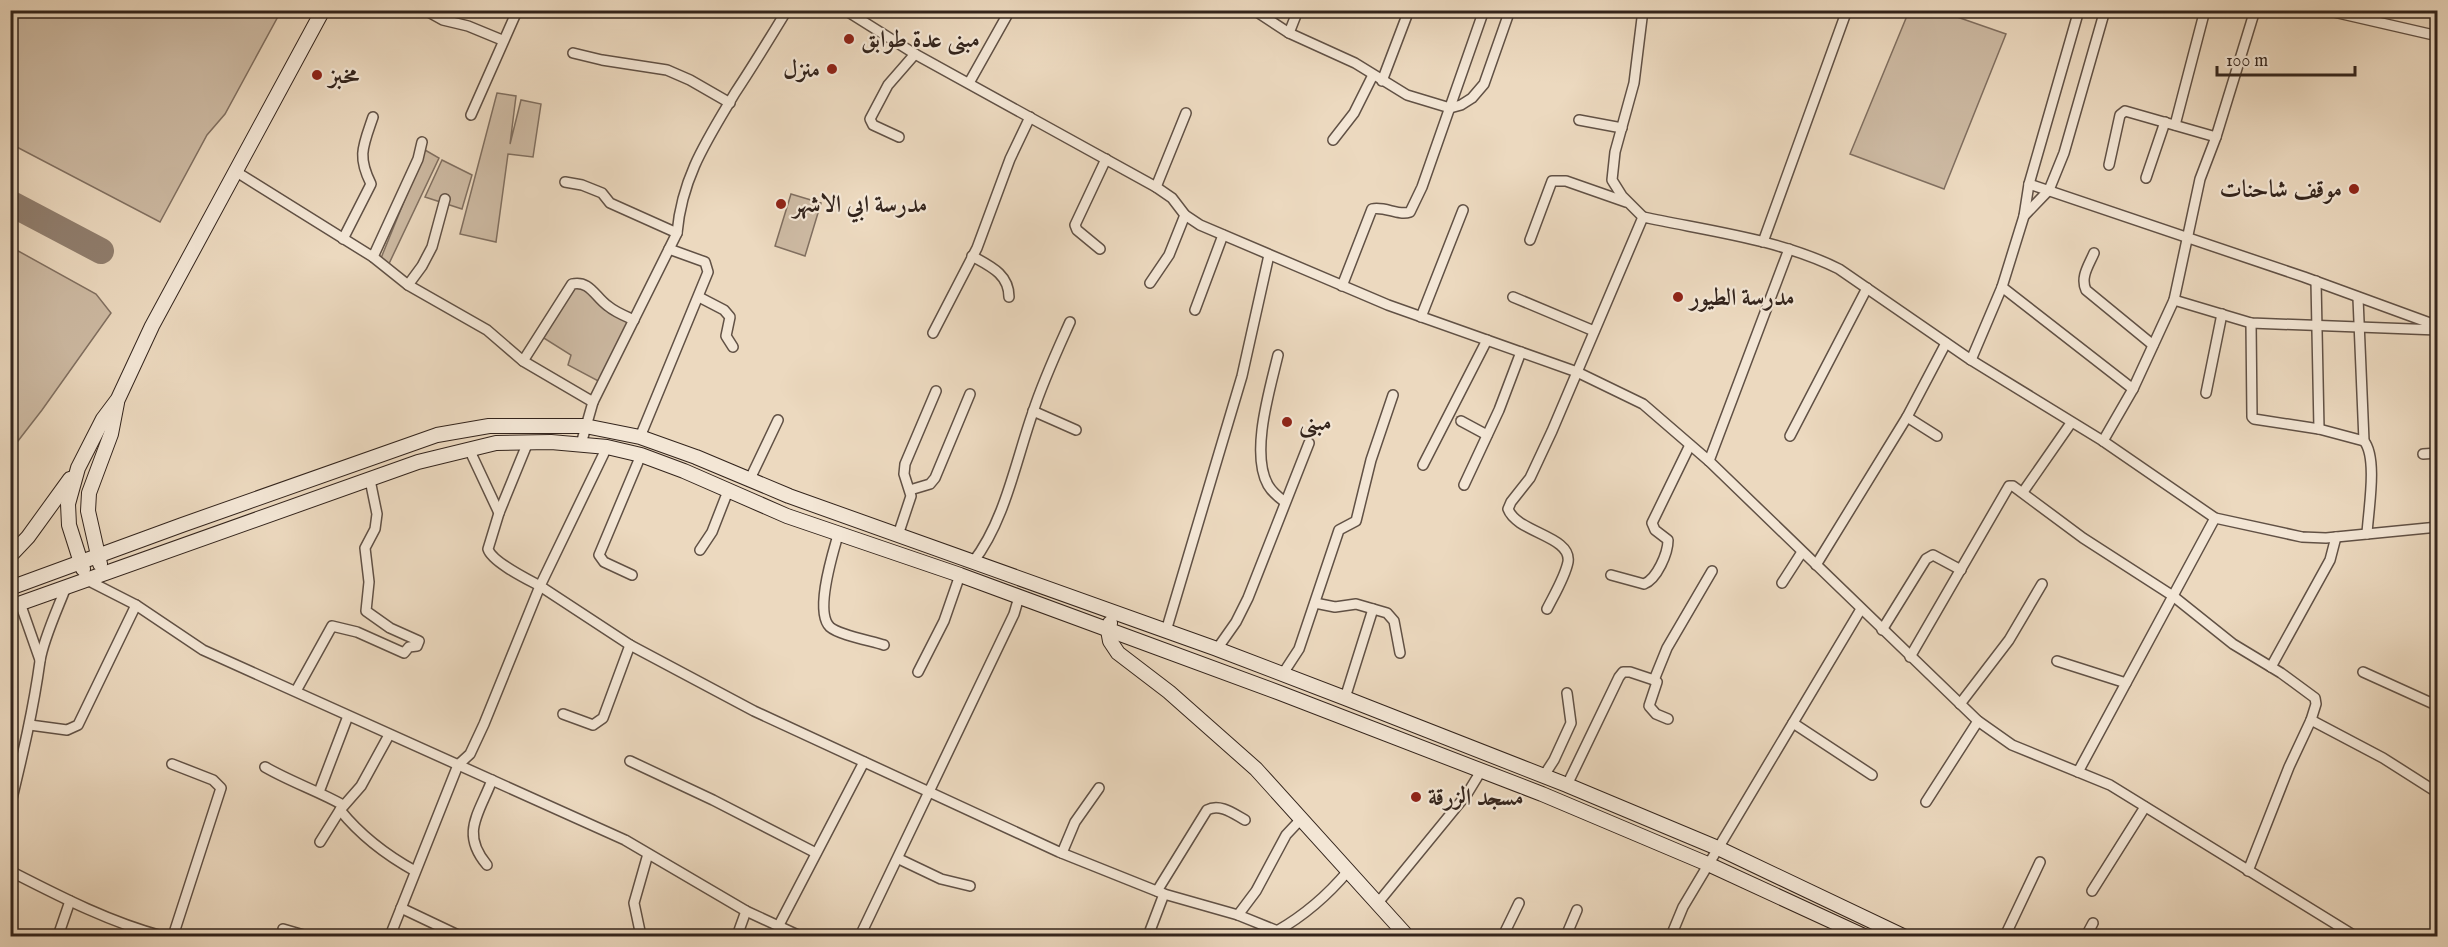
<svg xmlns="http://www.w3.org/2000/svg" width="2448" height="947" viewBox="0 0 2448 947" font-family="'IM FELL English',Amiri,serif">
	<style>
		.green { fill: #cdbaa3; stroke: #806f60; stroke-width: 1.5 }
		.lines { fill: none; stroke-linecap: round; stroke-linejoin: round }
		.taxiway { stroke: #907e6e; stroke-width: 26 }
		.street-casing { stroke: #615145; stroke-width: 12 }
		.secondary-casing { stroke: #33241c; stroke-width: 16 }
		.street { stroke: #f3e6d5; stroke-width: 9 }
		.secondary { stroke: #f3e6d5; stroke-width: 14 }
		.poi-dot { fill: #8f2418; stroke: #f3e6d5; stroke-width: 2 }
		.labels { text-anchor: middle; stroke-width: 4.5; stroke-linejoin: round; paint-order: stroke }
		.poi-label { font-size: 24px; font-weight: bold; fill: #33241c; stroke: #f3e6d5; text-anchor: start }
	</style>
	<rect width="100%" height="100%" fill="#ecd9bf"/>
	<filter id="stains"><feTurbulence type="fractalNoise" baseFrequency=".00333" numOctaves="4"/><feColorMatrix values="0 0 0 0 .2 0 0 0 0 .09 0 0 0 0 .02 0 0 0 .5 -.17"/></filter>
	<radialGradient id="worn" r=".72"><stop offset=".6" stop-color="#630" stop-opacity="0"/><stop offset="1" stop-color="#630" stop-opacity=".3"/></radialGradient>
	<g class="green">
		<path d="M 10,11 L 11,10 L 281,11 L 225,114 L 207,135 L 160,222 L 11,144 Z"/>
		<path d="M 1909,11 L 1940,11 L 2006,34 L 1944,189 L 1850,154 Z"/>
		<path d="M 497,93 L 516,96 L 510,144 L 521,100 L 541,104 L 533,157 L 508,154 L 496,242 L 460,234 Z"/>
		<path d="M 425,150 L 439,158 L 386,270 L 379,263 Z"/>
		<path d="M 442,160 L 472,175 L 462,209 L 425,197 Z"/>
		<path d="M 791,194 L 821,203 L 805,256 L 775,246 Z"/>
		<path d="M 11,247 L 96,294 L 111,313 L 42,410 L 11,450 Z"/>
		<path d="M 577,283 L 634,320 L 602,383 L 568,365 L 571,355 L 539,335 Z"/>
	</g>
	<g class="lines">
		<path class="taxiway" d="M 10,203 L 101,251"/>
		<defs>
			<g id="street">
				<path d="M 425,10 L 443,20 L 468,26 L 502,40"/>
				<path d="M 845,10 L 915,54 L 1156,187 L 1172,198 L 1185,215 L 1200,225 L 1388,305 L 1577,372 L 1643,404 L 1709,461 L 1978,721 L 2012,745 L 2110,785 L 2355,936"/>
				<path d="M 1254,10 L 1289,33 L 1355,63 L 1407,95 L 1450,108 L 1461,105 L 1472,98 L 1484,84 L 1510,10"/>
				<path d="M 2325,10 L 2438,36"/>
				<path d="M 1289,33 L 1298,10"/>
				<path d="M 573,53 L 602,60 L 667,70 L 690,80 L 730,103"/>
				<path d="M 1382,81 L 1409,10"/>
				<path d="M 969,83 L 1010,10"/>
				<path d="M 471,115 L 517,11"/>
				<path d="M 1579,120 L 1622,128"/>
				<path d="M 2175,125 L 2205,10"/>
				<path d="M 899,137 L 873,125 L 870,119 L 888,85 L 915,54"/>
				<path d="M 1333,140 L 1354,113 L 1373,75"/>
				<path d="M 2109,165 L 2120,115 L 2125,111 L 2216,137"/>
				<path d="M 235,171 L 373,257 L 408,285 L 487,330 L 523,361 L 593,402 L 581,444"/>
				<path d="M 2146,178 L 2165,122"/>
				<path d="M 565,182 L 582,185 L 602,193 L 610,203 L 677,233"/>
				<path d="M 2029,184 L 2304,277 L 2438,326"/>
				<path d="M 1156,187 L 1186,113"/>
				<path d="M 2024,216 L 2049,190 L 2064,153 L 2105,10"/>
				<path d="M 1643,217 L 1622,196 L 1612,180 L 1615,152 L 1634,83 L 1643,10"/>
				<path d="M 343,239 L 371,184 C 357,156 363,146 373,117"/>
				<path d="M 1530,240 L 1552,181 L 1566,181 L 1626,202"/>
				<path d="M 1763,242 L 1847,10"/>
				<path d="M 1100,249 L 1077,230 L 1075,225 L 1106,159"/>
				<path d="M 2094,253 C 2089,265 2080,277 2086,290 L 2153,345"/>
				<path d="M 972,256 C 990,266 1009,274 1009,297"/>
				<path d="M 373,257 L 418,159 L 422,142"/>
				<path d="M 2316,281 L 2319,429"/>
				<path d="M 1150,283 L 1169,255 L 1185,215"/>
				<path d="M 408,285 L 422,266 L 432,247 L 445,199"/>
				<path d="M 1342,286 L 1372,209 C 1385,206 1398,216 1410,212 L 1422,187 L 1484,10"/>
				<path d="M 2002,287 L 2133,389 L 2103,441"/>
				<path d="M 699,297 L 724,310 L 730,317 L 726,336 L 733,347"/>
				<path d="M 1513,297 L 1594,331"/>
				<path d="M 2358,298 L 2364,441"/>
				<path d="M 2174,300 L 2251,323 L 2438,330"/>
				<path d="M 1195,310 L 1223,235"/>
				<path d="M 1421,317 L 1463,210"/>
				<path d="M 2251,323 L 2252,417 L 2254,419 L 2319,429 L 2364,441 C 2378,458 2368,512 2367,534"/>
				<path d="M 933,333 L 977,248 L 1010,159 L 1030,117"/>
				<path d="M 1278,355 C 1270,389 1250,453 1268,485 C 1272,492 1278,497 1285,502"/>
				<path d="M 1971,360 L 2002,287 L 2024,216 L 2029,184 L 2079,10"/>
				<path d="M 523,361 L 572,284 C 590,280 595,297 608,306 C 615,312 625,316 634,320"/>
				<path d="M 2133,389 L 2174,300 L 2200,179 L 2216,137 L 2255,10"/>
				<path d="M 2206,393 L 2222,314"/>
				<path d="M 593,402 L 677,233 C 682,177 707,140 735,93 C 753,66 770,38 787,10"/>
				<path d="M 1033,411 L 1076,430"/>
				<path d="M 1461,421 L 1487,435"/>
				<path d="M 1790,436 L 1867,288"/>
				<path d="M 1937,436 L 1907,417 L 1946,343"/>
				<path d="M 640,437 L 708,272 L 705,262 L 669,249"/>
				<path d="M 607,447 L 540,586 L 630,645 L 754,711 L 1059,852 L 1164,894 L 1238,915 L 1290,936"/>
				<path d="M 469,449 L 499,513"/>
				<path d="M 2423,454 L 2438,453"/>
				<path d="M 1709,461 L 1789,249"/>
				<path d="M 1423,465 L 1487,340"/>
				<path d="M 749,481 L 778,420"/>
				<path d="M 1464,485 L 1499,410 L 1521,352"/>
				<path d="M 910,490 L 930,484 L 935,478 L 970,394"/>
				<path d="M 2023,492 L 2071,423"/>
				<path d="M 838,535 C 833,553 814,612 830,627 C 839,635 872,641 884,645"/>
				<path d="M 898,535 L 911,496 L 904,474 L 905,464 L 936,391"/>
				<path d="M 700,550 L 712,532 L 728,491"/>
				<path d="M 973,562 C 1005,521 1016,460 1033,412 C 1043,381 1057,351 1070,322"/>
				<path d="M 1816,565 L 1907,417"/>
				<path d="M 632,575 L 604,562 L 599,555 L 641,455"/>
				<path d="M 1611,575 L 1644,584 C 1657,579 1668,553 1668,540 L 1655,530 L 1652,523 L 1690,445"/>
				<path d="M 87,580 L 136,605 L 203,650 L 625,840 L 746,911 L 800,936"/>
				<path d="M 1782,583 L 1802,552"/>
				<path d="M 20,603 L 40,660"/>
				<path d="M 1315,603 L 1335,607 L 1356,604 L 1387,613 L 1394,621 L 1400,653"/>
				<path d="M 1547,609 C 1554,595 1565,577 1568,562 C 1572,536 1517,533 1508,509 L 1511,502 L 1530,478 L 1552,431 L 1643,217 C 1708,231 1779,239 1839,269 L 1971,360 L 2103,441 L 2215,518 L 2302,537 L 2326,538 L 2438,527"/>
				<path d="M 1882,630 L 1926,559 L 1933,555 L 1961,570"/>
				<path d="M 1166,631 L 1242,376 L 1269,255"/>
				<path d="M 1217,649 L 1236,622 L 1248,598 L 1309,443"/>
				<path d="M 1910,657 L 2009,486 L 2013,486 L 2083,538 L 2173,596 L 2233,644 L 2281,673 L 2315,698 L 2316,704 L 2311,720 L 2289,767 L 2248,871"/>
				<path d="M 2057,661 L 2126,683"/>
				<path d="M 2271,667 L 2330,560 L 2336,537"/>
				<path d="M 918,672 L 944,621 L 960,575"/>
				<path d="M 2363,672 L 2438,706"/>
				<path d="M 1282,675 L 1299,649 L 1339,530 L 1356,521 L 1371,460 L 1393,395"/>
				<path d="M 1654,680 L 1657,682 L 1649,706 L 1656,714 L 1668,719"/>
				<path d="M 296,691 L 332,626 L 357,632 L 404,653 L 409,647 L 417,646 L 419,641 L 390,628 L 366,611 L 369,582 L 365,548 L 375,529 L 377,514 L 370,480"/>
				<path d="M 1345,698 L 1373,609"/>
				<path d="M 1960,704 L 2009,640 L 2042,584"/>
				<path d="M 563,714 L 593,725 L 603,718 L 630,645"/>
				<path d="M 2311,720 L 2383,758 L 2438,793"/>
				<path d="M 1793,723 L 1872,775"/>
				<path d="M 30,725 L 67,730 L 78,725 L 136,605"/>
				<path d="M 630,761 L 713,800 L 816,853"/>
				<path d="M 172,764 L 213,780 L 221,788 L 173,936"/>
				<path d="M 265,767 C 291,782 318,791 343,805"/>
				<path d="M 2078,772 L 2215,518"/>
				<path d="M 1543,777 L 1554,760 L 1571,723 L 1567,693"/>
				<path d="M 1567,785 L 1619,677 L 1623,672 L 1630,672 L 1654,680 L 1667,648 L 1712,571"/>
				<path d="M 319,792 L 348,716"/>
				<path d="M 1926,802 L 1978,721"/>
				<path d="M 10,807 C 22,757 33,712 40,661 C 43,640 58,608 66,587"/>
				<path d="M 340,810 C 361,836 386,855 415,871"/>
				<path d="M 320,842 L 340,810 L 361,786 L 389,735"/>
				<path d="M 1062,853 L 1075,822 L 1099,788"/>
				<path d="M 899,859 L 941,879 L 970,886"/>
				<path d="M 487,865 C 460,833 479,814 492,780"/>
				<path d="M 10,871 C 59,896 109,922 162,936"/>
				<path d="M 1157,891 L 1207,810 C 1220,803 1234,814 1245,820"/>
				<path d="M 2092,891 L 2145,807"/>
				<path d="M 1377,904 L 1467,794 L 1481,771"/>
				<path d="M 401,908 L 460,936"/>
				<path d="M 1238,915 L 1256,891 L 1286,835 L 1301,819"/>
				<path d="M 779,925 L 864,762"/>
				<path d="M 283,929 L 307,936"/>
				<path d="M 1277,931 C 1305,915 1327,896 1348,871"/>
				<path d="M 58,936 L 70,901"/>
				<path d="M 390,936 L 458,765 L 470,754 L 484,724 L 540,586 C 527,579 492,562 488,549 L 499,513 L 528,442"/>
				<path d="M 641,936 L 634,903 L 648,854"/>
				<path d="M 737,936 L 746,911"/>
				<path d="M 860,936 L 1014,614 L 1019,597"/>
				<path d="M 1148,936 L 1164,894"/>
				<path d="M 1503,936 L 1519,903"/>
				<path d="M 1566,936 L 1577,910"/>
				<path d="M 1671,936 L 1683,907 L 1861,609"/>
				<path d="M 2005,936 L 2040,862"/>
				<path d="M 2086,936 L 2093,923"/>
			</g>
			<g id="secondary">
				<path d="M 10,556 L 28,537 L 70,479"/>
				<path d="M 100,564 L 88,511 L 89,493 L 111,434 L 117,403"/>
				<path d="M 83,569 L 69,525 L 68,504 L 78,468 L 103,419 L 118,399 L 152,326 L 323,10"/>
				<path d="M 10,588 L 182,525 L 437,435 L 489,426 L 585,426 L 640,437 L 696,457 L 789,496 L 1217,649 L 1345,698 L 1567,785 L 1720,849 L 1903,936"/>
				<path d="M 10,607 L 418,462 L 496,443 L 551,442 L 607,447 L 641,455 L 684,471 L 787,516 L 960,575 L 1280,693 L 1542,794 L 1710,865 L 1864,936"/>
				<path d="M 1110,623 L 1108,630 L 1110,641 L 1118,653 L 1169,692 L 1256,769 L 1407,936"/>
			</g>
		</defs>
		<use href="#street" class="street-casing"/>
		<use href="#secondary" class="secondary-casing"/>
		<use href="#street" class="street"/>
		<use href="#secondary" class="secondary"/>
	</g>
	<g class="poi-dot">
		<circle cx="849" cy="39" r="6"/>
		<circle cx="832" cy="69" r="6"/>
		<circle cx="317" cy="75" r="6"/>
		<circle cx="2354" cy="189" r="6"/>
		<circle cx="781" cy="204" r="6"/>
		<circle cx="1678" cy="297" r="6"/>
		<circle cx="1287" cy="422" r="6"/>
		<circle cx="1416" cy="797" r="6"/>
	</g>
	<g class="labels">
		<g class="poi-label">
			<text x="861" y="47">مبنى عدة طوابق</text>
			<text x="820" y="77" text-anchor="end">منزل</text>
			<text x="329" y="83">مخبز</text>
			<text x="2342" y="197" text-anchor="end">موقف شاحنات</text>
			<text x="793" y="212">مدرسة ابي الاشهر</text>
			<text x="1690" y="305">مدرسة الطيور</text>
			<text x="1299" y="430">مبنى</text>
			<text x="1428" y="805">مسجد الزرقة</text>
		</g>
	</g>
	<rect width="2448" height="947" fill="none" stroke="#ecd9bf" stroke-width="36"/>
	<rect x="12" y="12" width="2424" height="923" fill="none" stroke="#33241c" stroke-width="3"/>
	<rect x="18" y="18" width="2412" height="911" fill="none" stroke="#33241c" stroke-width="1.5"/>
	<path d="M2217 66v9h138v-9" fill="none" stroke="#33241c" stroke-width="3"/>
	<text x="2226" y="66" font-size="18" fill="#33241c" stroke="#f3e6d5" stroke-width="4.5" paint-order="stroke">100 m</text>
	<rect width="100%" height="100%" filter="url(#stains)"/>
	<rect width="100%" height="100%" fill="url(#worn)"/>
</svg>
